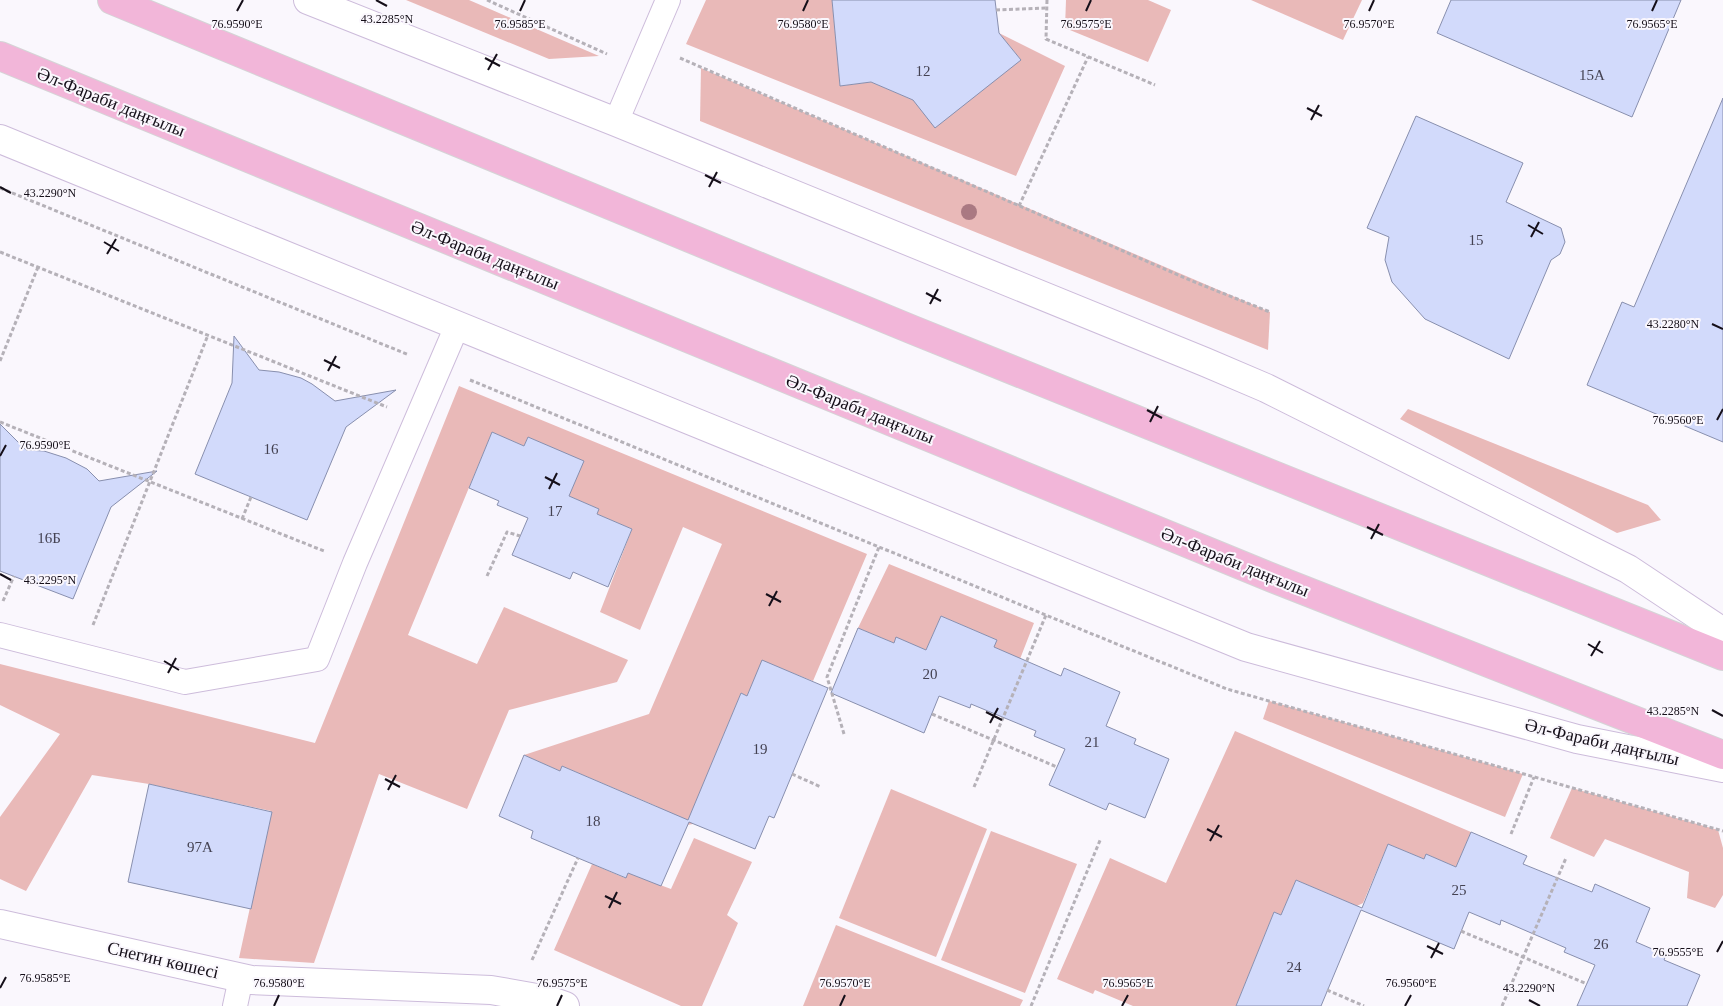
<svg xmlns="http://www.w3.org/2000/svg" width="1723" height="1006" viewBox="0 0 1723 1006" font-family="'Times New Roman',serif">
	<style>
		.green { fill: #e9b9b8 }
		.building { fill: #d2dafb; stroke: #888fae }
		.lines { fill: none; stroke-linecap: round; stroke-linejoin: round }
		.service-casing { stroke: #cdbcdb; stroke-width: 26 }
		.minor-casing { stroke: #cdbcdb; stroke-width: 30 }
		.secondary-casing { stroke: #cdbcdb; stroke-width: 30 }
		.primary-casing { stroke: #d5d4d6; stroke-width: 30 }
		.path { stroke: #b5b1b8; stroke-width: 3; stroke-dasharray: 4 2.5; stroke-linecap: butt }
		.service { stroke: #fff; stroke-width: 24 }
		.minor { stroke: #fff; stroke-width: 28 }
		.secondary { stroke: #fff; stroke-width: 28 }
		.primary { stroke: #f2b6d9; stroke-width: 28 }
		.tree { fill: #aa7982 }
		.ticks { fill: none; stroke: #150f19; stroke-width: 2 }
		.labels { text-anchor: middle; stroke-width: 4; stroke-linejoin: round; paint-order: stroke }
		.number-label { font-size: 15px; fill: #444252 }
		.street-label { font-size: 18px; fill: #150f19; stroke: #faf7fd }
		.ticks-label { font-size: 12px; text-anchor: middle; fill: #150f19; stroke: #faf7fd; stroke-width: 4; stroke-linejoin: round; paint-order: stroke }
	</style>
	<rect width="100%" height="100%" fill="#faf7fd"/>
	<g class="green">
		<path d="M 406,0 L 469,0 L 599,56 L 549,59 Z"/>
		<path d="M 706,0 L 832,0 L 840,86 L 871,82 L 913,100 L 1021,60 L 999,33 L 1065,66 L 1016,176 L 686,44 Z"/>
		<path d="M 1066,0 L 1148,0 L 1171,10 L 1148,62 L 1065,28 Z"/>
		<path d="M 1251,0 L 1362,0 L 1343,40 Z"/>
		<path d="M 701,68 L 1270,312 L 1268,350 L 700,121 Z"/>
		<path d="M 459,386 L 867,554 L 813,681 L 762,661 L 747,696 L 741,693 L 702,787 L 693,824 L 687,825 L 656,806 L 562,766 L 560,771 L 524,755 L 649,714 L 722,544 L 683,527 L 640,630 L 600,612 L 632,529 L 597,514 L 599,509 L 569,496 L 583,461 L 528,437 L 524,446 L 492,432 L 408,635 L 477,664 L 504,607 L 628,660 L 617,682 L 509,710 L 467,809 L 379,774 L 314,963 L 239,958 L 271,811 L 149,784 L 92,775 L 26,891 L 0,879 L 0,817 L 60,734 L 0,705 L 0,664 L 315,743 Z"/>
		<path d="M 1408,409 L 1648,505 L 1661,520 L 1617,533 L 1400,419 Z"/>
		<path d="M 889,564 L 1034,623 L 1020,659 L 993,647 L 997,640 L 941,616 L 926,650 L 896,638 L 894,643 L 858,628 Z"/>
		<path d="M 1269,701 L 1523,774 L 1505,817 L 1263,719 Z"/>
		<path d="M 1235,731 L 1471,832 L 1456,867 L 1426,854 L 1424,859 L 1388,844 L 1363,903 L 1357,906 L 1296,880 L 1281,915 L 1274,912 L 1236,1006 L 1133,1006 L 1095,990 L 1093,994 L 1057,979 L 1110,858 L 1166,883 Z"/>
		<path d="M 1572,788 L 1718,830 L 1723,848 L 1723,895 L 1715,908 L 1687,898 L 1689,872 L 1605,839 L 1594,857 L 1550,838 Z"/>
		<path d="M 891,789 L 987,829 L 936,957 L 839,918 Z"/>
		<path d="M 991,831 L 1077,864 L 1025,993 L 941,960 Z"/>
		<path d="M 694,838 L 752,862 L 727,915 L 738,923 L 702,1006 L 681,1006 L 554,950 L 592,864 L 625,878 L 628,873 L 671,889 Z"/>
		<path d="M 836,925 L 1023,1000 L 1020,1006 L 803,1006 Z"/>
	</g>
	<g class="building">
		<path d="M 832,0 L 995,0 L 999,33 L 1021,60 L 935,128 L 913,100 L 871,82 L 840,86 Z"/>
		<path d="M 1451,0 L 1681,0 L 1632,117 L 1437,33 Z"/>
		<path d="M 1723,98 L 1723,442 L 1587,385 L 1622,302 L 1634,307 Z"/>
		<path d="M 1416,116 L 1523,163 L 1506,202 L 1561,228 L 1565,242 L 1560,254 L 1551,260 L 1509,359 L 1425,319 L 1392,282 L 1385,260 L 1389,237 L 1367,228 Z"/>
		<path d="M 234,336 L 259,370 L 279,372 L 301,378 L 312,384 L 335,401 L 396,390 L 346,427 L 307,520 L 195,474 L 232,383 Z"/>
		<path d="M 0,424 L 26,450 L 44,451 L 66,458 L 87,469 L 99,481 L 157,471 L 111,507 L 73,599 L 0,571 Z"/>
		<path d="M 492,432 L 524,446 L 528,437 L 584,461 L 569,496 L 599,509 L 597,514 L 632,529 L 608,587 L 573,572 L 570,579 L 512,555 L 528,518 L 497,505 L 499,501 L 469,488 Z"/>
		<path d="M 941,616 L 997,640 L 994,647 L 1061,676 L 1064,668 L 1120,692 L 1106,726 L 1136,739 L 1134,744 L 1169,759 L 1145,818 L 1109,803 L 1106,810 L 1049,785 L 1065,749 L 1034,736 L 1036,731 L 971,704 L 970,708 L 939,696 L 924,733 L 831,693 L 858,628 L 894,643 L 896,637 L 926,650 Z"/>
		<path d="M 762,660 L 828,688 L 774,818 L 769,816 L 755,849 L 689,822 L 661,886 L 628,873 L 626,878 L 578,858 L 531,838 L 533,831 L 499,816 L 524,755 L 560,771 L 562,766 L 688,820 L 741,693 L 747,696 Z"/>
		<path d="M 149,784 L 272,812 L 251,909 L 128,882 Z"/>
		<path d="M 1471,832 L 1527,856 L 1523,864 L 1592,892 L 1595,884 L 1650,908 L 1636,942 L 1666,955 L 1664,960 L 1700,975 L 1687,1006 L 1577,1006 L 1595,965 L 1564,952 L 1566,948 L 1501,920 L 1500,925 L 1469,912 L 1454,949 L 1361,910 L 1321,1006 L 1236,1006 L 1274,912 L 1281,915 L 1296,880 L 1362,908 L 1388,844 L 1424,859 L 1426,854 L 1456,867 Z"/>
	</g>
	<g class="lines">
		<defs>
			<g id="service">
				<path d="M 616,122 L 668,0"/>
				<path d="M 0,635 L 185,682 L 317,659 L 355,563 L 457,326"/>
				<path d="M 235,1006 L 241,978"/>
			</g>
			<path id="minor" d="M 0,924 L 251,980 L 491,990 L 548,1000 L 565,1006"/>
			<g id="secondary">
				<path d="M 308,0 L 616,122 L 1205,362 L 1266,388 L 1628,569 L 1723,632"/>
				<path d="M 0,139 L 1246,647 L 1577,739 L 1723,768"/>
			</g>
			<g id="primary">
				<path d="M 112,0 L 913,330 L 1723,656"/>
				<path d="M 0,56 L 1275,579 L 1723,755"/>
			</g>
		</defs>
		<use href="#service" class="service-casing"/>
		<use href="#minor" class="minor-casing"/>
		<use href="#secondary" class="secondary-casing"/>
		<use href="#primary" class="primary-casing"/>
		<g class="path">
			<path d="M 487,0 L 607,54"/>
			<path d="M 1047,0 L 1046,39 L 1155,85"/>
			<path d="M 996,10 L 1047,8"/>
			<path d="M 680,58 L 1192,281 L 1270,312"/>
			<path d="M 0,188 L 409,355"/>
			<path d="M 1019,206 L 1088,57"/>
			<path d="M 0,252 L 387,407"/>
			<path d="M 0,361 L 38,267"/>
			<path d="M 470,380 L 1227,689 L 1723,831"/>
			<path d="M 0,422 L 324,551"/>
			<path d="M 242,519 L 251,497"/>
			<path d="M 487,576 L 507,532 L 520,536"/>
			<path d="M 3,601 L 14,576"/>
			<path d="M 93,625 L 208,335"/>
			<path d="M 932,714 L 1057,767"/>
			<path d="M 844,734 L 827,677 L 879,547"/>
			<path d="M 792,774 L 821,787"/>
			<path d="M 974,787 L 1046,615"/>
			<path d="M 1511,834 L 1534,777"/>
			<path d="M 1461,931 L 1587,984"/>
			<path d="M 532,960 L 578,858"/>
			<path d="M 1327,990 L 1364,1006"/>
			<path d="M 1031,1006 L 1101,838"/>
			<path d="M 1502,1006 L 1566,858"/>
		</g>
		<use href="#service" class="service"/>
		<use href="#minor" class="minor"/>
		<use href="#secondary" class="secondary"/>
		<use href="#primary" class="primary"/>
	</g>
	<circle class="tree" cx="969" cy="212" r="8"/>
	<path class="ticks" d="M 376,0 L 387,6M 237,11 L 243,0M 520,11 L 525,0M 803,11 L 808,0M 1086,11 L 1091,0M 1369,11 L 1374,0M 1652,11 L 1657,0M 485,58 L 500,66M 488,70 L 497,54M 1307,108 L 1322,116M 1311,120 L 1319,105M 705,175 L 721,183M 0,187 L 11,193M 709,187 L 717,172M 1528,225 L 1543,234M 1531,237 L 1539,222M 104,242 L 119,251M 107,254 L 116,239M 926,293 L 941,301M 930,304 L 938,289M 1712,324 L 1723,329M 324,360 L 340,368M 328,371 L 336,356M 1147,410 L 1162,418M 1717,420 L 1723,409M 1150,422 L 1158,406M 0,456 L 6,445M 545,477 L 560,485M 549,489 L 557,473M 1367,527 L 1383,535M 1371,539 L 1379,524M 0,574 L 11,580M 766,594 L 781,602M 769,606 L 777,591M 1588,644 L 1603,653M 1591,656 L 1600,641M 164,661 L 179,670M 168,673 L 176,658M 1712,710 L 1723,716M 986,712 L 1002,720M 990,723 L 998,708M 385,779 L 400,787M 388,790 L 396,775M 1207,829 L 1222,837M 1210,841 L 1219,825M 605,896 L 621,904M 609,908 L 617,892M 1427,946 L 1443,954M 1717,952 L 1723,941M 1431,958 L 1439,943M 0,988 L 6,977M 1529,1000 L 1540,1006M 274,1006 L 279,995M 557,1006 L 562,995M 840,1006 L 845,995M 1122,1006 L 1128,995M 1405,1006 L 1411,995"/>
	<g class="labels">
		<g class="number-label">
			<text x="923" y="76">12</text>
			<text x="1592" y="80">15А</text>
			<text x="1476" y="245">15</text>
			<text x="271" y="454">16</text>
			<text x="555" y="516">17</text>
			<text x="49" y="543">16Б</text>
			<text x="930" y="679">20</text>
			<text x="1092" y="747">21</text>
			<text x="760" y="754">19</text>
			<text x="593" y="826">18</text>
			<text x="200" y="852">97А</text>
			<text x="1459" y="895">25</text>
			<text x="1601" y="949">26</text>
			<text x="1294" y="972">24</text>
		</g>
		<g class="street-label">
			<text transform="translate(111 102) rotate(22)" y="6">Әл-Фараби даңғылы</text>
			<text transform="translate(485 255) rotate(22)" y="6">Әл-Фараби даңғылы</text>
			<text transform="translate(860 409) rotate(22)" y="6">Әл-Фараби даңғылы</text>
			<text transform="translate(1235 562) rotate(22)" y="6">Әл-Фараби даңғылы</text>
			<text transform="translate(1602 742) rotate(13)" y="6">Әл-Фараби даңғылы</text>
			<text transform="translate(163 960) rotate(13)" y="6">Снегин көшесі</text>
		</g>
	</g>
	<g class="ticks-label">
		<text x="387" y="23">43.2285°N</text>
		<text x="237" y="28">76.9590°E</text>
		<text x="520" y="28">76.9585°E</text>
		<text x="803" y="28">76.9580°E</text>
		<text x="1086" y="28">76.9575°E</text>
		<text x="1369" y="28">76.9570°E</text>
		<text x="1652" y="28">76.9565°E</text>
		<text x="50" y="197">43.2290°N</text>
		<text x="1673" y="328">43.2280°N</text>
		<text x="1678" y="424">76.9560°E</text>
		<text x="45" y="449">76.9590°E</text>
		<text x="50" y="584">43.2295°N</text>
		<text x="1673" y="715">43.2285°N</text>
		<text x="1678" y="956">76.9555°E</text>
		<text x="45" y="982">76.9585°E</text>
		<text x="279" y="987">76.9580°E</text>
		<text x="562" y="987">76.9575°E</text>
		<text x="845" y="987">76.9570°E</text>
		<text x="1128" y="987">76.9565°E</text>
		<text x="1411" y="987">76.9560°E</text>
		<text x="1529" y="992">43.2290°N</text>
	</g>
</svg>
